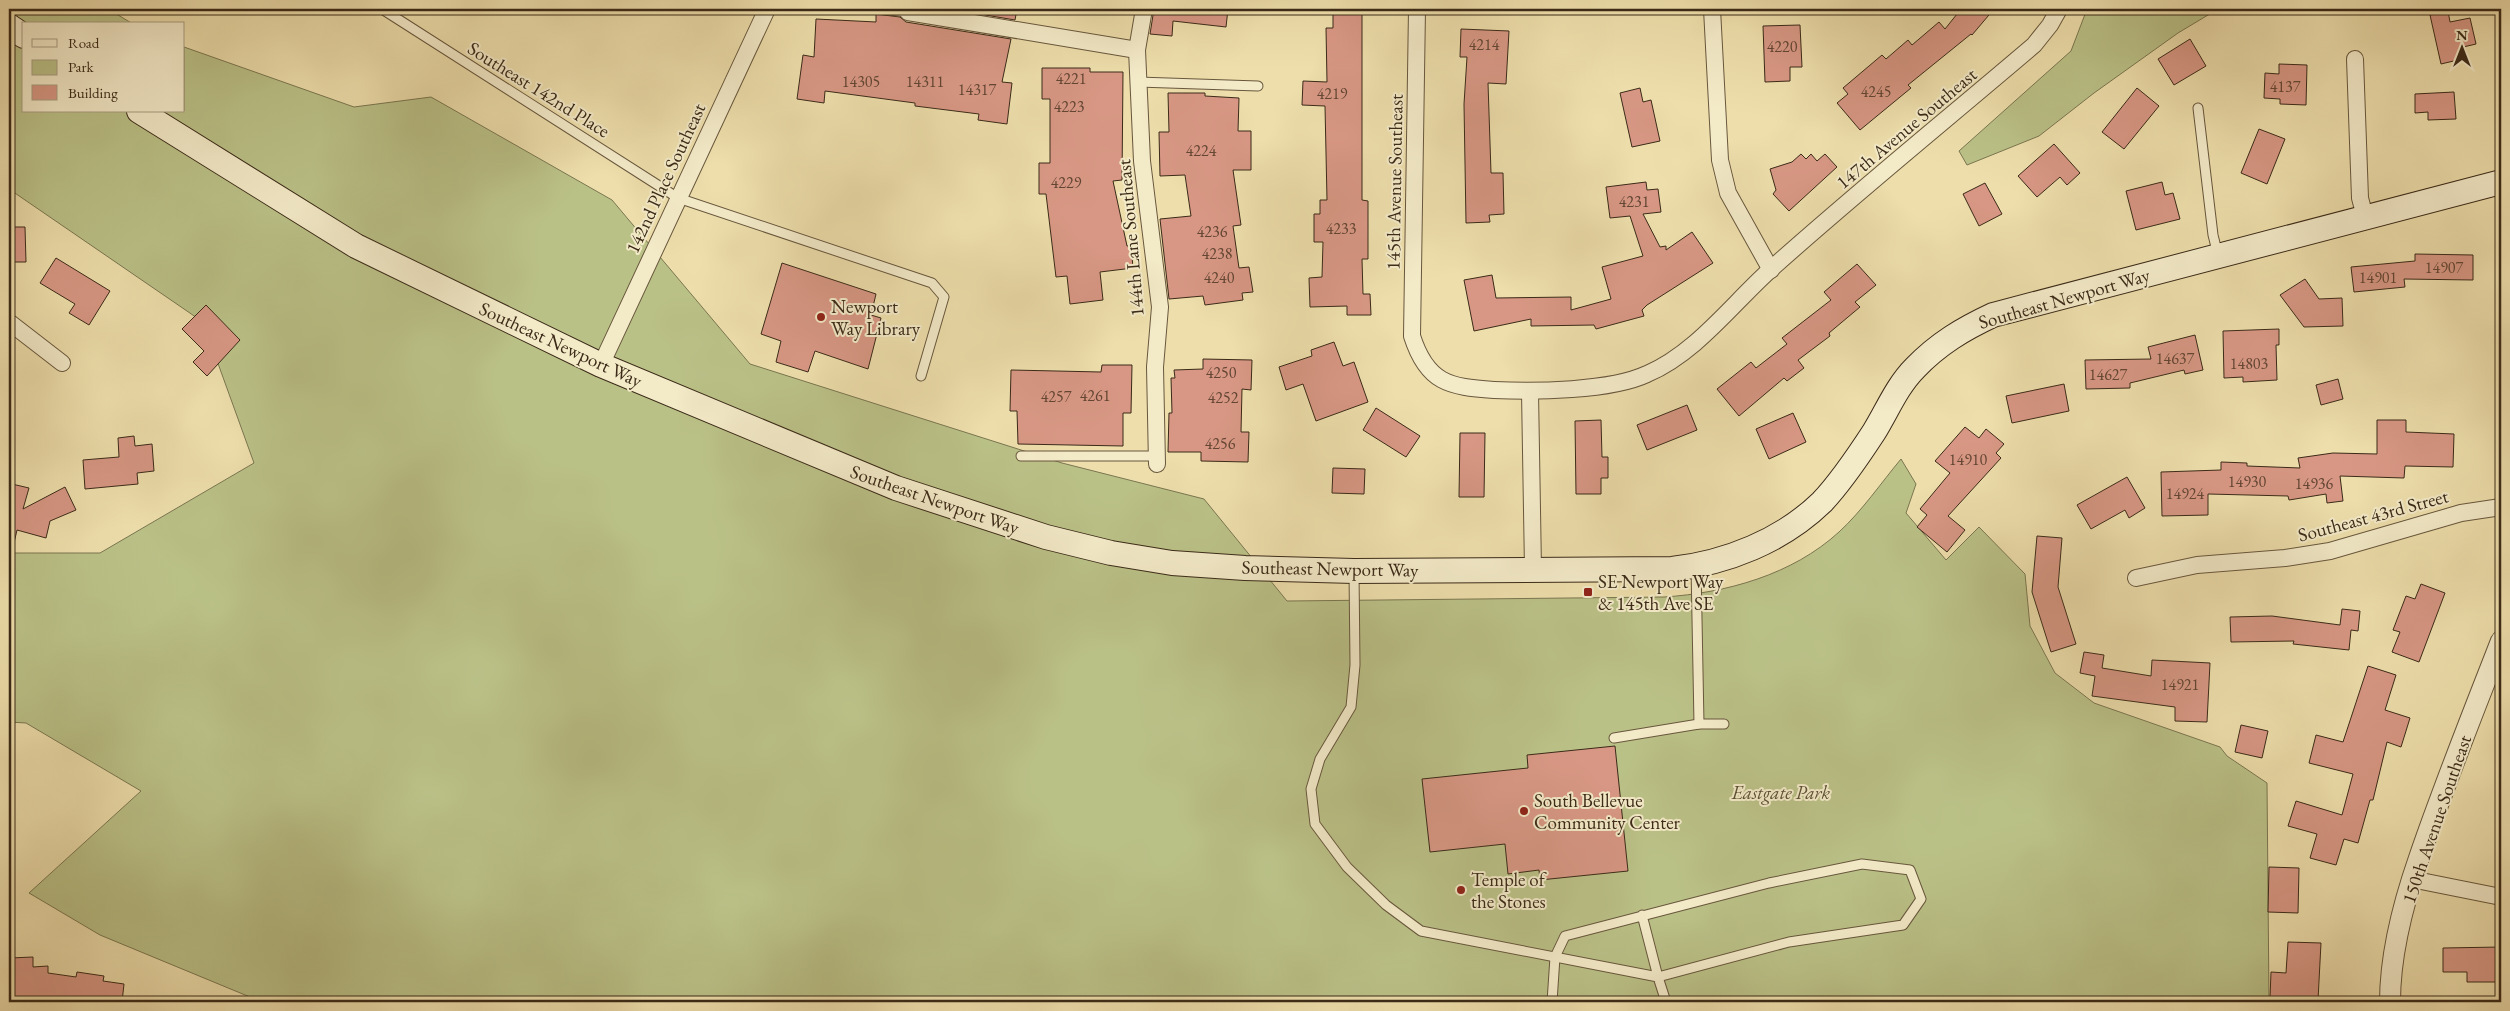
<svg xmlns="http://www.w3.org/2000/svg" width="2510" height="1011" viewBox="0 0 2510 1011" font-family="'EB Garamond',serif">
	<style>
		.green { fill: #bac187; stroke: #7a7650 }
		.building { fill: #d79784; stroke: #3b2a18 }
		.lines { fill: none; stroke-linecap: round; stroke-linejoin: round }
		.service-casing { stroke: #68573d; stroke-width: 11 }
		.minor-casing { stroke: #68573d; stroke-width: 18 }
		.tertiary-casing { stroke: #68573d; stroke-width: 22 }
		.secondary-casing { stroke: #3b2a18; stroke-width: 26 }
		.service { stroke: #f3eac8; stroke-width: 9 }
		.minor { stroke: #f3eac8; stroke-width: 16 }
		.tertiary { stroke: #f3eac8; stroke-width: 20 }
		.secondary { stroke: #f3eac8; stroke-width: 24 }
		.poi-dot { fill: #8f2418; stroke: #f3eac8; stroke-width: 2 }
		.labels { text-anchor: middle; stroke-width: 4; stroke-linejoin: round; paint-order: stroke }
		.number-label { font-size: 16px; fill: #624533 }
		.street-label { font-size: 19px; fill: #3b2a18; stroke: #f3eac8 }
		.poi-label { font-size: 19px; fill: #3b2a18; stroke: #f3eac8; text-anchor: start }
		.park-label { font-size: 19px; font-style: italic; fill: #5b5034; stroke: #f3eac8 }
	</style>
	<rect width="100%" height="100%" fill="#eddeab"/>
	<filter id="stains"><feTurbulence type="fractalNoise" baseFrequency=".004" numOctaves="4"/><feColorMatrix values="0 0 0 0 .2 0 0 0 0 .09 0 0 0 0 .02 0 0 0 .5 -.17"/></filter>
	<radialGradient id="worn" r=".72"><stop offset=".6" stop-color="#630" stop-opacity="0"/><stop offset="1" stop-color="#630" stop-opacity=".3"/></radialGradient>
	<g class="green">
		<path d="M 9,9 L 108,9 L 133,24 L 24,24 L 24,111 L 184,111 L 184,47 L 354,107 L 431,97 L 612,200 L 750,364 L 1062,463 L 1204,499 L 1287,601 L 1664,597 C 1726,593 1792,575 1839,532 C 1862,511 1881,483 1901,459 L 1916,484 L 1906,513 L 1946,560 L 1979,527 L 2025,574 L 2030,626 L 2055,673 L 2094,703 L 2220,747 L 2227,756 L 2267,783 L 2269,1002 L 262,1002 L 100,935 L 29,893 L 141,791 L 26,723 L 9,722 L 9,553 L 100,553 L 254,463 L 203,322 L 9,189 Z"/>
		<path d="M 2087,9 L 2218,9 L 2178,33 L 2094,93 L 2039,136 L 1967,165 L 1959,151 L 2071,51 Z"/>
	</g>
	<g class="building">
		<path d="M 950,9 L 1017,9 L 1015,20 Z"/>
		<path d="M 1154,9 L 1228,9 L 1226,27 L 1173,21 L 1172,36 L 1150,34 Z"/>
		<path d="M 1333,9 L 1362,9 L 1362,200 L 1368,201 L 1368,259 L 1362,259 L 1363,294 L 1370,294 L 1371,315 L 1347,315 L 1347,306 L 1310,307 L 1309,278 L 1322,277 L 1323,242 L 1314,242 L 1314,214 L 1320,214 L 1320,200 L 1327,200 L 1325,106 L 1302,105 L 1303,81 L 1327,82 L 1326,28 L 1333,28 Z"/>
		<path d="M 1961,9 L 1994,9 L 1972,35 L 1971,34 L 1908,85 L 1911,88 L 1860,130 L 1837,103 L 1848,94 L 1843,88 L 1882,55 L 1886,59 L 1908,40 L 1912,45 L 1939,22 L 1945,29 Z"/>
		<path d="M 2448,11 L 2450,22 L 2470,18 L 2476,44 L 2459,48 L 2462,59 L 2441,64 L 2430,15 Z"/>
		<path d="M 876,14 L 900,17 L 906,22 L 1011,39 L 1002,82 L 1012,83 L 1007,124 L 978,120 L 979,114 L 915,106 L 915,103 L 825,91 L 824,103 L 797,99 L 803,55 L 814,57 L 816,19 L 876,22 Z"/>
		<path d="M 1800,25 L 1802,67 L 1790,67 L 1790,81 L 1765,82 L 1763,26 Z"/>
		<path d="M 1461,29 L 1509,31 L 1506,84 L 1488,83 L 1491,173 L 1503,173 L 1504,214 L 1489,215 L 1490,222 L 1466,223 L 1464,104 L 1467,57 L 1460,57 Z"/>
		<path d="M 2190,39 L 2206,66 L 2174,85 L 2158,59 Z"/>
		<path d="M 2279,64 L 2307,65 L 2306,105 L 2280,104 L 2280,99 L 2264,98 L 2265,73 L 2279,74 Z"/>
		<path d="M 1042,68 L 1090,68 L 1090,72 L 1123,72 L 1122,180 L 1113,181 L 1127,246 L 1131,245 L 1133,268 L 1100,272 L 1103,300 L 1070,304 L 1067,276 L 1056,277 L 1046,194 L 1039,194 L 1039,163 L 1050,163 L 1050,99 L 1042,99 Z"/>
		<path d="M 1640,88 L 1643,102 L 1651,100 L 1660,141 L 1632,147 L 1620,93 Z"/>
		<path d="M 2137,88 L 2159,106 L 2124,149 L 2102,132 Z"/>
		<path d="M 2454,92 L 2456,119 L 2428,120 L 2428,112 L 2415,113 L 2415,94 Z"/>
		<path d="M 1168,93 L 1205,93 L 1205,96 L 1239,98 L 1238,131 L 1251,131 L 1251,170 L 1233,170 L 1241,225 L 1233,226 L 1239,268 L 1249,267 L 1253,292 L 1242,293 L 1243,300 L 1205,305 L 1203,296 L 1169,299 L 1160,219 L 1191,216 L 1185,175 L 1160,176 L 1159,132 L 1169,132 Z"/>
		<path d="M 2259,129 L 2285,139 L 2267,184 L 2241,173 Z"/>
		<path d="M 2054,144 L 2080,173 L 2067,185 L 2060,177 L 2037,197 L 2018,176 Z"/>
		<path d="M 1801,154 L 1806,159 L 1811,154 L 1817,161 L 1825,154 L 1837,167 L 1789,211 L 1773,194 L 1776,190 L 1770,169 L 1792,162 Z"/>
		<path d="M 1646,182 L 1647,190 L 1658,189 L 1661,212 L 1643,214 L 1660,247 L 1666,246 L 1666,250 L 1692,232 L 1713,263 L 1647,305 L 1642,310 L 1644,316 L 1596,329 L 1594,325 L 1531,326 L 1531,319 L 1474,331 L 1464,280 L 1492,275 L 1496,298 L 1571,297 L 1571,310 L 1611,299 L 1602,267 L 1643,256 L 1630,216 L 1610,218 L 1606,187 Z"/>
		<path d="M 2162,182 L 2165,195 L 2173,193 L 2180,219 L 2136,230 L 2126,191 Z"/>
		<path d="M 1985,183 L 2002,214 L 1979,226 L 1963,194 Z"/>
		<path d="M 9,227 L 25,227 L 26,262 L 9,262 Z"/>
		<path d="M 2415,254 L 2473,255 L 2473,280 L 2404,279 L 2405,287 L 2354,292 L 2351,267 L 2415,261 Z"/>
		<path d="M 56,258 L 110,291 L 89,325 L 69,313 L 75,304 L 40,283 Z"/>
		<path d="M 782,263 L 876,294 L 871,315 L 881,318 L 868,369 L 815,351 L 808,372 L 776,362 L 781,341 L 761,334 Z"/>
		<path d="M 1857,264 L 1876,285 L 1855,302 L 1860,307 L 1829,333 L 1830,336 L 1798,360 L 1804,368 L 1787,381 L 1784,378 L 1739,416 L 1717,389 L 1751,362 L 1756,368 L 1787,344 L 1782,338 L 1831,300 L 1824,292 Z"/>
		<path d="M 2305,279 L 2319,299 L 2342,298 L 2343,326 L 2304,327 L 2280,295 Z"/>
		<path d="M 206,305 L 240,340 L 207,376 L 193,362 L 204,351 L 182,329 Z"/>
		<path d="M 2279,329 L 2279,345 L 2276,345 L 2277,380 L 2243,382 L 2243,377 L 2224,378 L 2223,331 Z"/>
		<path d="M 2195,335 L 2203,370 L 2185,374 L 2184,370 L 2130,383 L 2130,388 L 2086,389 L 2085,360 L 2151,359 L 2148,347 Z"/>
		<path d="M 1334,342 L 1343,366 L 1354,362 L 1368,402 L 1316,421 L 1303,384 L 1286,390 L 1279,367 L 1312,356 L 1311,350 Z"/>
		<path d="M 1203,359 L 1252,360 L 1251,390 L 1242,389 L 1241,432 L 1249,432 L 1248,462 L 1201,461 L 1201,452 L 1168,452 L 1169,413 L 1172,413 L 1171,378 L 1175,378 L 1174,370 L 1203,369 Z"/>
		<path d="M 1102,365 L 1132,365 L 1131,413 L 1123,413 L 1123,446 L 1018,444 L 1017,411 L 1010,411 L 1011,370 L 1101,372 Z"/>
		<path d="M 2338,379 L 2343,399 L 2321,405 L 2316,385 Z"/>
		<path d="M 2064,384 L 2069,411 L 2012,423 L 2006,396 Z"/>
		<path d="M 1687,405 L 1697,430 L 1647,450 L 1637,425 Z"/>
		<path d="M 1376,408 L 1420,436 L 1406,457 L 1363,430 Z"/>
		<path d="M 1793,413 L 1806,442 L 1769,459 L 1756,429 Z"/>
		<path d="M 1601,420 L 1602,457 L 1608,457 L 1608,478 L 1601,478 L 1601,494 L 1576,494 L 1575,421 Z"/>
		<path d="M 2377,420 L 2406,420 L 2406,432 L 2454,434 L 2453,467 L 2405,466 L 2404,478 L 2340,476 L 2343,501 L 2327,503 L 2326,494 L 2289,500 L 2288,496 L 2208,494 L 2208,515 L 2162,516 L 2161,472 L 2221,470 L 2221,462 L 2247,463 L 2247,466 L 2300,468 L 2298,458 L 2333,453 L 2377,454 Z"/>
		<path d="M 1965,427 L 1979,438 L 1986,429 L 2004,444 L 1996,453 L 2001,458 L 1948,516 L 1965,530 L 1947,552 L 1917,527 L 1927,515 L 1920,509 L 1950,473 L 1935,461 Z"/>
		<path d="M 1460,433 L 1485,433 L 1484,497 L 1459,497 Z"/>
		<path d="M 134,436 L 135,446 L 152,444 L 154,471 L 137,473 L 138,484 L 85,489 L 83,460 L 119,457 L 118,438 Z"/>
		<path d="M 1333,468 L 1365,469 L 1364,494 L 1332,493 Z"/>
		<path d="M 2127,477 L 2145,508 L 2129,518 L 2125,510 L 2091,529 L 2077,505 Z"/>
		<path d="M 12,484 L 29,488 L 23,509 L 65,487 L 76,510 L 50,521 L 46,538 L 17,530 L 14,543 L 9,542 L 9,499 Z"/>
		<path d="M 2037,536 L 2062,538 L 2058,587 L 2076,644 L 2051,652 L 2032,592 Z"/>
		<path d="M 2421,584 L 2445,593 L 2419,662 L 2392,652 L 2400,632 L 2393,630 L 2406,596 L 2415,599 Z"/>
		<path d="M 2342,609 L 2360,611 L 2358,631 L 2351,630 L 2349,650 L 2293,644 L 2294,641 L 2231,642 L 2230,617 L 2272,616 L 2340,625 Z"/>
		<path d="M 2084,652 L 2104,655 L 2102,668 L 2151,676 L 2152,660 L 2210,663 L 2207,722 L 2175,721 L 2175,707 L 2092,696 L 2095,676 L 2080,673 Z"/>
		<path d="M 2368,666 L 2396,675 L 2385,710 L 2410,718 L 2401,747 L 2387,742 L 2373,800 L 2370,800 L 2358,843 L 2344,839 L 2336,865 L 2310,858 L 2317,834 L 2288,826 L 2296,801 L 2342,815 L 2353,774 L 2309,763 L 2316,735 L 2343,742 Z"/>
		<path d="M 2241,725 L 2268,731 L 2262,758 L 2235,752 Z"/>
		<path d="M 1615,746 L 1628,871 L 1540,880 L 1539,870 L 1508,874 L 1505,844 L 1430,852 L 1422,779 L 1528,768 L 1527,755 Z"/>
		<path d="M 2269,867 L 2299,868 L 2298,913 L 2268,912 Z"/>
		<path d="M 2288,942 L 2321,943 L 2318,1000 L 2270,998 L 2271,972 L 2286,973 Z"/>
		<path d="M 2501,947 L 2501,982 L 2467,982 L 2467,972 L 2443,972 L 2443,948 Z"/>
		<path d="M 33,957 L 33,967 L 48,966 L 48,973 L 76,977 L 77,972 L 104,976 L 103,981 L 124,984 L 122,1002 L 21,1002 L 21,997 L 9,997 L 10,958 Z"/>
	</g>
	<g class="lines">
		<defs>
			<g id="service">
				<path d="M 382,9 L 678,198 L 932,283 L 944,297 L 921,376"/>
				<path d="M 879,9 L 908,12"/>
				<path d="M 1138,82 L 1258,86"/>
				<path d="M 2198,108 L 2213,235 L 2218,255"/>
				<path d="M 1021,456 L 1157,456"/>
				<path d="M 1696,566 L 1699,724"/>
				<path d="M 1354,571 L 1355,665 L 1351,707 L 1320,759 L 1311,789 L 1315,824 L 1347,867 L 1386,905 L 1421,931 L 1658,977 L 1666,1002"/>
				<path d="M 1614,738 L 1699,724 L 1724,724"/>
				<path d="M 1552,1002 L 1555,957 L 1565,936 L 1769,883 L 1862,864 L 1910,870 L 1921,899 L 1903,925 L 1789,942 L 1658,977 L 1642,915"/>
			</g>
			<g id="minor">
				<path d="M 906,9 L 908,12 L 1137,50"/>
				<path d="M 1144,9 L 1137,50 L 1142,161 L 1160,307 L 1155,367 L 1157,464"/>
				<path d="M 1417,9 L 1412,336 C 1427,383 1449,387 1494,390 C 1534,392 1611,391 1647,374 C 1696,353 1732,304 1771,269 C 1857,192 1946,120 2034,45 L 2050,25 L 2059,9"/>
				<path d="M 1712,9 L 1720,160 L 1728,193 L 1771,270"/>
				<path d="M 2355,59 L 2360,198 L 2365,217"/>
				<path d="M 9,322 L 62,363"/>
				<path d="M 601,365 L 767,9"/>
				<path d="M 1530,392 L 1533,569"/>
				<path d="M 2136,578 L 2197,565 L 2285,558 L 2330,551 L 2461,513 L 2501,507"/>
				<path d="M 2411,879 L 2501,897"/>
			</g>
			<path id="tertiary" d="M 2390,1002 C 2390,953 2403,904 2419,858 C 2444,785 2473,713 2501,641"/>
			<g id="secondary">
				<path d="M 9,26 L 24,36"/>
				<path d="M 139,111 L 356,246 L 601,365 L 896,488 L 1046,537 L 1111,553 L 1172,563 L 1245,568 L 1354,571 L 1672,569 C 1726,563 1782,541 1822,502 C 1841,482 1859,455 1874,432 C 1887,411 1897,386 1915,368 C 1938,344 1963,329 1993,315 L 2501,182"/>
			</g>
		</defs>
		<use href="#service" class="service-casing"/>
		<use href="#minor" class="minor-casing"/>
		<use href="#tertiary" class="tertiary-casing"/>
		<use href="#secondary" class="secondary-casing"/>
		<use href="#service" class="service"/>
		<use href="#minor" class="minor"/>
		<use href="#tertiary" class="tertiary"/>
		<use href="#secondary" class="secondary"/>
	</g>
	<g class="poi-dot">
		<circle cx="821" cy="317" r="5"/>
		<rect x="1583" y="587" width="10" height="10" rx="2.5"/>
		<circle cx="1524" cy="811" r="5"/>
		<circle cx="1461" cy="890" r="5"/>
	</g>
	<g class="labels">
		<g class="number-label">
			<text x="1484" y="50">4214</text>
			<text x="1782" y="52">4220</text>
			<text x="1071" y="84">4221</text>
			<text x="861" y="87">14305</text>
			<text x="925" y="87">14311</text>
			<text x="2285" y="92">4137</text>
			<text x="977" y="95">14317</text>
			<text x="1876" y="97">4245</text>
			<text x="1332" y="99">4219</text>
			<text x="1069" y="112">4223</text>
			<text x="1201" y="156">4224</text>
			<text x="1066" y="188">4229</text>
			<text x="1634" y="207">4231</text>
			<text x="1341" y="234">4233</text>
			<text x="1212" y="237">4236</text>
			<text x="1217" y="259">4238</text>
			<text x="2444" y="273">14907</text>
			<text x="1219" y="283">4240</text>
			<text x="2378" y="283">14901</text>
			<text x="2175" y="364">14637</text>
			<text x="2249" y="369">14803</text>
			<text x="1221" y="378">4250</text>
			<text x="2108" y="380">14627</text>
			<text x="1095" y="401">4261</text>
			<text x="1056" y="402">4257</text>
			<text x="1223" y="403">4252</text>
			<text x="1220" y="449">4256</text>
			<text x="1968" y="465">14910</text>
			<text x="2247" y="487">14930</text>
			<text x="2314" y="489">14936</text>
			<text x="2185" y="499">14924</text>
			<text x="2180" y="690">14921</text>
		</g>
		<g class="street-label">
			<text transform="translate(539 89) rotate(32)" y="7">Southeast 142nd Place</text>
			<text transform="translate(1906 128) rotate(-40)" y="7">147th Avenue Southeast</text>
			<text transform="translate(665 178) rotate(-65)" y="7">142nd Place Southeast</text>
			<text transform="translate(1394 182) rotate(-89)" y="7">145th Avenue Southeast</text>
			<text transform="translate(1130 238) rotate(-95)" y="7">144th Lane Southeast</text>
			<text transform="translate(2064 298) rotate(-16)" y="7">Southeast Newport Way</text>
			<text transform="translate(561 344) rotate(25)" y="7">Southeast Newport Way</text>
			<text transform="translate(935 499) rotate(19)" y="7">Southeast Newport Way</text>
			<text transform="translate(2373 515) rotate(-15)" y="7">Southeast 43rd Street</text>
			<text transform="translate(1330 568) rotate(1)" y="7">Southeast Newport Way</text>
			<text transform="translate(2436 819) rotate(-71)" y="7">150th Avenue Southeast</text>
		</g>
		<g class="poi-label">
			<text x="831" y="313">Newport<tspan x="831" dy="22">Way Library</tspan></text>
			<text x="1598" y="588">SE Newport Way<tspan x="1598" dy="22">&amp; 145th Ave SE</tspan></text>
			<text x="1534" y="807">South Bellevue<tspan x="1534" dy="22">Community Center</tspan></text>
			<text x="1471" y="886">Temple of<tspan x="1471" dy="22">the Stones</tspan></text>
		</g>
		<g class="park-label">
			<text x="1781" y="799">Eastgate Park</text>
		</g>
	</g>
	<rect width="2510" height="1011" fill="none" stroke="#eddeab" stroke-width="30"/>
	<rect x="10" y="10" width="2490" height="991" fill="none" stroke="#3b2a18" stroke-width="2.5"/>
	<rect x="15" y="15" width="2480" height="981" fill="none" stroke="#3b2a18"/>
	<rect x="22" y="22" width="162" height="90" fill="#f3eac8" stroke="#a99d82"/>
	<rect x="32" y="39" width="25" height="8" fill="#f3eac8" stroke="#a99d82"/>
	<text x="68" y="48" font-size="15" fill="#3b2a18">Road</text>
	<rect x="32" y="60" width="25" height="15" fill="#bac187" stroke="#a99d82"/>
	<text x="68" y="72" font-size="15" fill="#3b2a18">Park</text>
	<rect x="32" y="85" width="25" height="15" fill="#d79784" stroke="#a99d82"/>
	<text x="68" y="98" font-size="15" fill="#3b2a18">Building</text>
	<g transform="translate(2462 48)" stroke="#f3eac8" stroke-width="4" paint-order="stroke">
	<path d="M0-4L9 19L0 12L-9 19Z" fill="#3b2a18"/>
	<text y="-8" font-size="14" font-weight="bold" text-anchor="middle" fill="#3b2a18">N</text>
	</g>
	<rect width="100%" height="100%" filter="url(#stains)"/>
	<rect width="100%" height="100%" fill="url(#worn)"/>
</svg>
